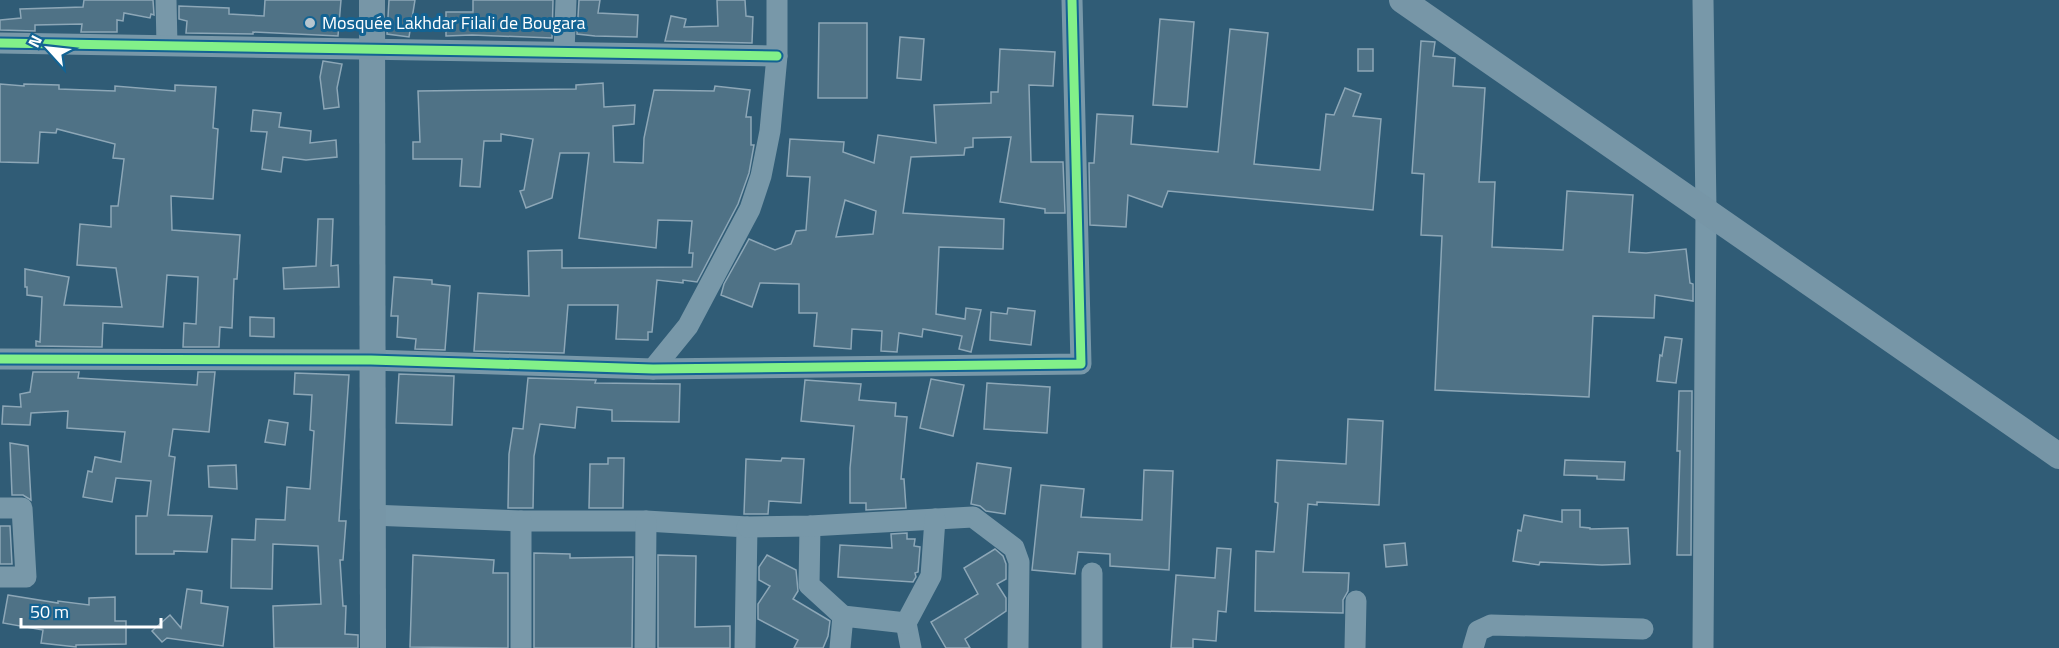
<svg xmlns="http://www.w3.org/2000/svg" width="2059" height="648" viewBox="0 0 2059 648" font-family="'Titillium Web',sans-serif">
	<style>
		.building { fill: #4f7286; stroke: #8da7b7; stroke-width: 1.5; fill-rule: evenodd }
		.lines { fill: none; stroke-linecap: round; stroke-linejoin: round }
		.minor { stroke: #7898a9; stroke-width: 21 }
		.major { stroke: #7796a7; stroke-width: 26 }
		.cycleway-casing { stroke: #136393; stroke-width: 13 }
		.cycleway { stroke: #82f089; stroke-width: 9 }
		.poi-dot { fill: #b7c6cf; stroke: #136393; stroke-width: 2 }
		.labels { text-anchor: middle; stroke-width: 6; stroke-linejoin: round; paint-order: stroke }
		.poi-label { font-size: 18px; fill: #fff; stroke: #136393; text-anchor: start }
	</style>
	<rect width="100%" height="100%" fill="#305c76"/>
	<g class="building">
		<path d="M 84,0 L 153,0 L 154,15 L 151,14 L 150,18 L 124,13 L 123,21 L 117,20 L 117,32 L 81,32 L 82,24 L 35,25 L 35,31 L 0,30 L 0,20 L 21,18 L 20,9 L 83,7 Z"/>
		<path d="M 265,0 L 341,0 L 338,36 L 253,32 L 253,34 L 186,33 L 187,21 L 179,19 L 179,6 L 229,8 L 229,14 L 264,16 Z"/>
		<path d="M 389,0 L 415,0 L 409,37 L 387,34 Z"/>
		<path d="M 473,0 L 553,0 L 552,38 L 472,35 L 446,36 L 446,12 L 473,12 Z"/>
		<path d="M 579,0 L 600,0 L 598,13 L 638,15 L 637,37 L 595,36 L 577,34 Z"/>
		<path d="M 717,0 L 745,0 L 746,16 L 753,17 L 752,43 L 665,41 L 671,16 L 686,19 L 684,27 L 718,26 Z"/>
		<path d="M 1160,19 L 1194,22 L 1187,107 L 1153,105 Z"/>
		<path d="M 819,23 L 867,23 L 867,98 L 818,98 Z"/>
		<path d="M 1230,29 L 1268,33 L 1254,164 L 1320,170 L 1326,114 L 1334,115 L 1345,88 L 1361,94 L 1353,116 L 1381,119 L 1373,210 L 1168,191 L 1162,207 L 1128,195 L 1126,227 L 1090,225 L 1089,163 L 1094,163 L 1097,114 L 1133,116 L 1131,144 L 1218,152 Z"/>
		<path d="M 900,37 L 924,39 L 921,80 L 897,78 Z"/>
		<path d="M 1421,41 L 1435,42 L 1433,56 L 1455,58 L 1453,86 L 1485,88 L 1479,182 L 1495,182 L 1492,247 L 1563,250 L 1567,191 L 1633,195 L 1629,252 L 1646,253 L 1686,249 L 1690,283 L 1693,284 L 1693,301 L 1655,295 L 1654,318 L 1593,316 L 1589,397 L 1435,390 L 1442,236 L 1421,235 L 1424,174 L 1412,173 Z"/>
		<path d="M 1000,49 L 1055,52 L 1053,86 L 1029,85 L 1031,162 L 1063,162 L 1065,213 L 1045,213 L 1045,209 L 1000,202 L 1011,137 L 973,138 L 973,147 L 965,148 L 964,155 L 911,157 L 903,213 L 1004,219 L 1003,249 L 939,247 L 936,314 L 965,319 L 966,308 L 981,310 L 971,352 L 959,349 L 962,336 L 923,329 L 922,337 L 899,333 L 897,352 L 881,351 L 882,331 L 852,329 L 851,349 L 814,346 L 817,313 L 799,313 L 799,284 L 760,283 L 752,307 L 721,295 L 724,284 L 749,239 L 775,250 L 791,244 L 796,231 L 806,230 L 810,177 L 787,176 L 790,139 L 844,142 L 843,152 L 874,163 L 878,135 L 936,143 L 934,105 L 991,103 L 991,92 L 998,92 ZM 845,200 L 876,211 L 873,234 L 836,237 Z"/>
		<rect x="1358" y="49" width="15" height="22"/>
		<path d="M 323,61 L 342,64 L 337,88 L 339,107 L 324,109 L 320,77 Z"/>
		<path d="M 603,83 L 604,107 L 635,105 L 634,124 L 613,126 L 614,162 L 643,163 L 644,138 L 654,90 L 714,91 L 715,86 L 750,90 L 746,117 L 751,117 L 751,145 L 754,145 L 749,173 L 738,204 L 697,282 L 683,280 L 683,283 L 657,280 L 652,332 L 648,332 L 648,340 L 616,339 L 618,305 L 568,305 L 564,353 L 474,351 L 478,293 L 529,296 L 528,251 L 562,250 L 562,268 L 692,267 L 693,253 L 689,253 L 692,221 L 658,220 L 656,248 L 579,238 L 589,153 L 560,153 L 552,198 L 526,208 L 520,191 L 524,190 L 533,139 L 501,134 L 501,141 L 484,141 L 480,187 L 460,186 L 462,159 L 413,159 L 413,142 L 420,142 L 418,91 L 576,89 L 576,85 Z"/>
		<path d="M 0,84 L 24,86 L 24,84 L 59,85 L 59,89 L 115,91 L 115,86 L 175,91 L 175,85 L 216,87 L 213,128 L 218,129 L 213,199 L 171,196 L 172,230 L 240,235 L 237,279 L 234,279 L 232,328 L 220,327 L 219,347 L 183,347 L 184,323 L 196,324 L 198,277 L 167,275 L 163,327 L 103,323 L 102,347 L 36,346 L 36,341 L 40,342 L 42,297 L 27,295 L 27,287 L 25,287 L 25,269 L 69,277 L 64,305 L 122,307 L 116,268 L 77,265 L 80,224 L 111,227 L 111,206 L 118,206 L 124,159 L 113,158 L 115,144 L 57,129 L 56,133 L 40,132 L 38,163 L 0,162 Z"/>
		<path d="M 253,110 L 281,113 L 279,127 L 311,131 L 310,143 L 336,140 L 337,157 L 306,160 L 283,157 L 281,172 L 262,169 L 267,132 L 251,131 Z"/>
		<path d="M 318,219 L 333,219 L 331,266 L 338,265 L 339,287 L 284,289 L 283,268 L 316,266 Z"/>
		<path d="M 394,277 L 432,280 L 432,284 L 450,286 L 445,350 L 415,349 L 416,339 L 397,337 L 398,316 L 391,316 Z"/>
		<path d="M 1008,308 L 1035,311 L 1031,345 L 990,340 L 991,312 L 1007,314 Z"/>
		<path d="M 250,317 L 274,318 L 274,337 L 250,336 Z"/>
		<path d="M 1665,337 L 1682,339 L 1676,383 L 1657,381 L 1660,355 L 1662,356 Z"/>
		<path d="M 33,372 L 79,372 L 78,378 L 197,385 L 198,372 L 215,372 L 209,432 L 173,429 L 169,456 L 175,457 L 168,515 L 212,516 L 207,552 L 174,551 L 174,554 L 136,554 L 136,516 L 147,516 L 151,481 L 116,478 L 112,502 L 83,497 L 88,471 L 92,472 L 95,457 L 121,462 L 125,432 L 67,428 L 68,411 L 31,413 L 30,425 L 2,424 L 3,406 L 21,407 L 20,394 L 30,392 Z"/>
		<path d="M 295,373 L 349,375 L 339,521 L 346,521 L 343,560 L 340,560 L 343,606 L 346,606 L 345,634 L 358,635 L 358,648 L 274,648 L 273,606 L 321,604 L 318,546 L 273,544 L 272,589 L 231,588 L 232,539 L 255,540 L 256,519 L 285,520 L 287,487 L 310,489 L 314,431 L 310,430 L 312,395 L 294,394 Z"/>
		<path d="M 399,374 L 454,376 L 452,425 L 396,423 Z"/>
		<path d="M 528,378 L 596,380 L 595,383 L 680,384 L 679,422 L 612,421 L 612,410 L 577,407 L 575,428 L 540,424 L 534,456 L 533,508 L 508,508 L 509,454 L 513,428 L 523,429 Z"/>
		<path d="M 931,379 L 964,385 L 953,436 L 920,428 Z"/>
		<path d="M 805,380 L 861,384 L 859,400 L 896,403 L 895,416 L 907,417 L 901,479 L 904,479 L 906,508 L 866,510 L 866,503 L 850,503 L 850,468 L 854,426 L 801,421 Z"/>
		<path d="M 987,383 L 1050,387 L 1047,433 L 984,429 Z"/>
		<path d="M 1679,391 L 1692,391 L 1691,555 L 1677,555 L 1680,451 L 1677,451 Z"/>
		<path d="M 1348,419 L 1383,421 L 1379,505 L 1317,502 L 1317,505 L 1308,504 L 1303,572 L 1349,573 L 1348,591 L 1343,600 L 1343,613 L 1255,611 L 1256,551 L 1274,552 L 1278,503 L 1275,502 L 1277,460 L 1346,464 Z"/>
		<path d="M 269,420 L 288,423 L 285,445 L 265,442 Z"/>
		<path d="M 10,443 L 28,446 L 31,500 L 23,495 L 12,495 Z"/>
		<path d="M 608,458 L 624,458 L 623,508 L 589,508 L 590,464 L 608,464 Z"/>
		<path d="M 782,458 L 804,459 L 801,503 L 769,501 L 768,514 L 744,514 L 746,459 L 781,461 Z"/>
		<path d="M 1565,460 L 1625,462 L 1624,480 L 1597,479 L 1597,476 L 1564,475 Z"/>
		<path d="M 977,463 L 1011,468 L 1005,514 L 986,511 L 980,506 L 971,504 Z"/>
		<path d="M 236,465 L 237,489 L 209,487 L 208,466 Z"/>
		<path d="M 1144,470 L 1173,471 L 1169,570 L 1110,566 L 1110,554 L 1078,552 L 1075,574 L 1032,570 L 1041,485 L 1084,489 L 1081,517 L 1142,520 Z"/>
		<path d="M 1562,510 L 1580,510 L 1580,527 L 1590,528 L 1590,529 L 1628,528 L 1630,564 L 1602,565 L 1540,562 L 1539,565 L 1513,561 L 1518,530 L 1521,531 L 1524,515 L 1562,522 Z"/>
		<path d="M 0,526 L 10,526 L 12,564 L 0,564 Z"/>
		<path d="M 907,533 L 907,539 L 915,539 L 914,546 L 920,547 L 918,572 L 915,573 L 916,577 L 913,582 L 838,577 L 840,545 L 892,548 L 891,534 Z"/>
		<path d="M 1405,543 L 1407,565 L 1386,567 L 1384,545 Z"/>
		<path d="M 1217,548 L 1231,549 L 1226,612 L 1218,611 L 1216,641 L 1193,639 L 1193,648 L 1171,648 L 1176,575 L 1215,578 Z"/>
		<path d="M 995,549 L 1003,556 L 1006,564 L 1006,579 L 997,584 L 1006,598 L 1006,611 L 965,639 L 970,648 L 946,648 L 931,622 L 978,594 L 964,568 Z"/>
		<path d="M 534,553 L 570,554 L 570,558 L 633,557 L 632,648 L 534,648 Z"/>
		<path d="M 413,555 L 494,560 L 493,573 L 508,573 L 508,648 L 410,647 Z"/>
		<path d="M 658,555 L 696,556 L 695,627 L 730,626 L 730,648 L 658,648 Z"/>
		<path d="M 767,555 L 796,570 L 798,591 L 793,599 L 830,621 L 828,636 L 823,648 L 794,648 L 798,640 L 758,619 L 758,604 L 770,586 L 759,580 L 759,567 Z"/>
		<path d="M 187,589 L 202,591 L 201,603 L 228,607 L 223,646 L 167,638 L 162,642 L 152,631 L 170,615 L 181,628 Z"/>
		<path d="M 8,595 L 58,603 L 58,601 L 89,605 L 89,598 L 115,597 L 115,621 L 126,621 L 126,644 L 76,645 L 76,647 L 41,643 L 43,630 L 3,623 Z"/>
	</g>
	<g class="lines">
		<g class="minor">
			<path d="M 166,0 L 167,45"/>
			<path d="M 0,43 L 777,56"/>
			<path d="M 564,52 L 566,0"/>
			<path d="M 0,359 L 371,360 L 653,369 L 1081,364 L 1072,0"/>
			<path d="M 653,369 L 688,326 L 750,209 L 761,176 L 770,131 L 777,56 L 777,0"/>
			<path d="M 0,508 L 22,508 L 26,577 L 0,577"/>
			<path d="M 371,515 L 521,521 L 646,521 L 747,527 L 745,648"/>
			<path d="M 521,521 L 521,648"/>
			<path d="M 810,526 L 809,585 L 843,616"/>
			<path d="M 747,527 L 810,526 L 973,517 L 1014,548 L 1019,562 L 1018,648"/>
			<path d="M 906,623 L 911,648"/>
			<path d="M 645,648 L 646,521"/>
			<path d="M 840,648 L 843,616 L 906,623 L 931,576 L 935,519"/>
			<path d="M 1092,648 L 1092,573"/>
			<path d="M 1355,648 L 1356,601"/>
			<path d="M 1473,648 L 1478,631 L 1491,625 L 1643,629"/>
			<path d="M 1703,648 L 1706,210 L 1703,0"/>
		</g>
		<g class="major">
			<path d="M 372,0 L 373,648"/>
			<path d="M 1402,0 L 2059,456"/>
		</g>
		<defs>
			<g id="cycleway">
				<path d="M 0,43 L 777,56"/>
				<path d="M 0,359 L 371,360 L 653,369 L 1081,364 L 1072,0"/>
			</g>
		</defs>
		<use href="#cycleway" class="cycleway-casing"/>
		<use href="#cycleway" class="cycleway"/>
	</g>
	<circle class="poi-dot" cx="310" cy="23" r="6"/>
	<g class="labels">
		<g class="poi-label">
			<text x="322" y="29">Mosquée Lakhdar Filali de Bougara</text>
		</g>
	</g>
	<g transform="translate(48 48) rotate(297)" stroke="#136393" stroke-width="4.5" paint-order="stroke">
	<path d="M0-4.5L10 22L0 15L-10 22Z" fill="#ffffff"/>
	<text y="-9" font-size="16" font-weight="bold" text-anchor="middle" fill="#ffffff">N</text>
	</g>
	<path d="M21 618v9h140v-9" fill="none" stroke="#ffffff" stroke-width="3"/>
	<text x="30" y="618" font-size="18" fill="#ffffff" stroke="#136393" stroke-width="4.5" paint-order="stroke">50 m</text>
</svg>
